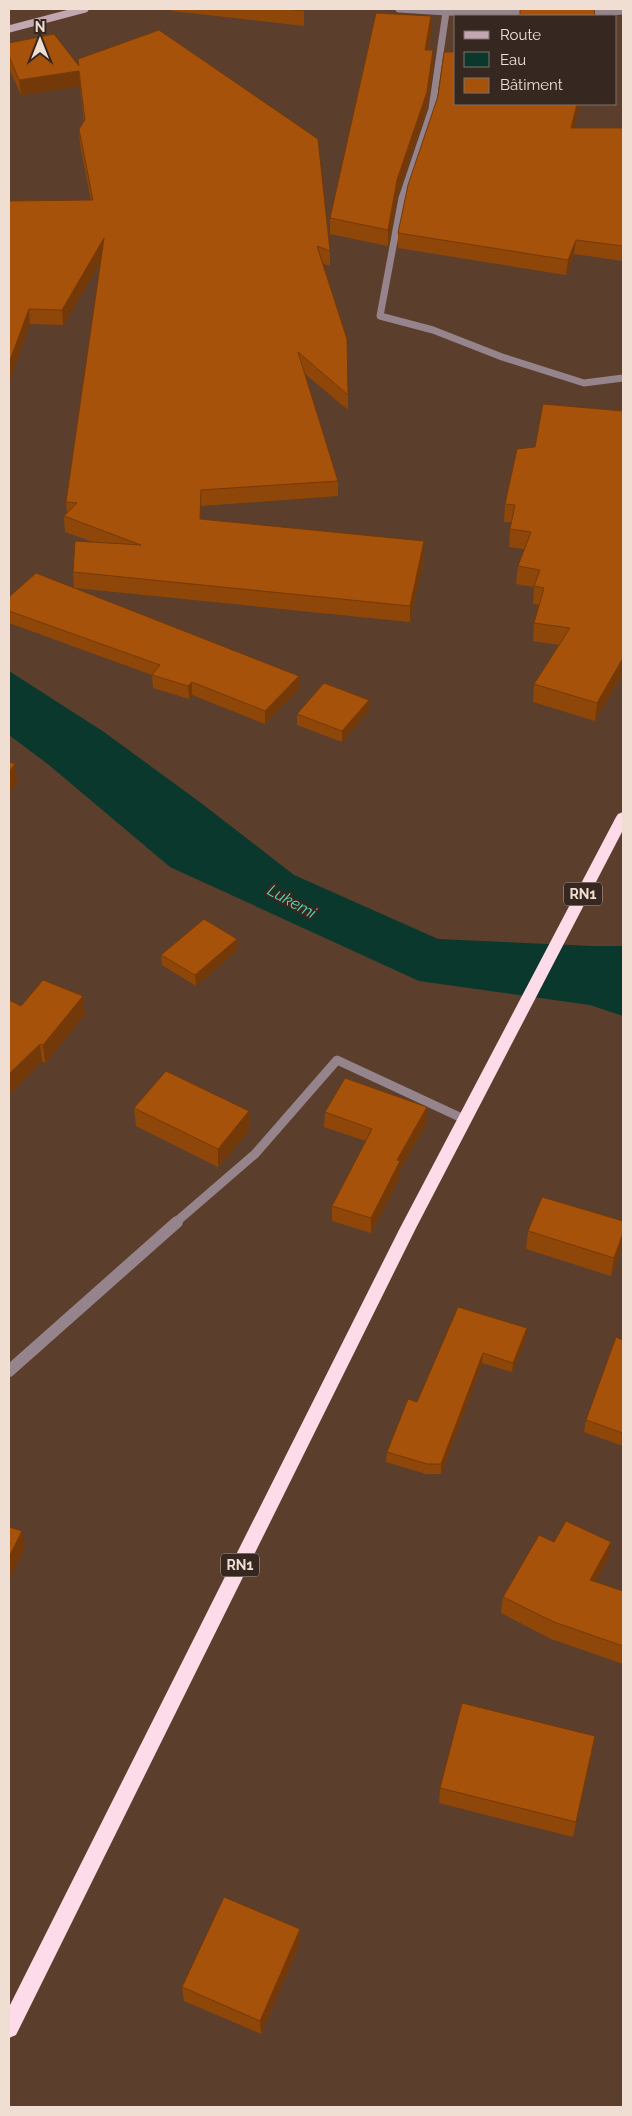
<svg xmlns="http://www.w3.org/2000/svg" width="632" height="2116" viewBox="0 0 632 2116" font-family="Raleway,sans-serif">
	<style>
		.water { fill: #0a382d }
		.lines { fill: none; stroke-linecap: round; stroke-linejoin: round }
		.street-far2 { stroke: #95848b; stroke-width: 7 }
		.street-far1 { stroke: #95848b; stroke-width: 9 }
		.street { stroke: #95848b; stroke-width: 12 }
		.secondary { stroke: #c1a7b1; stroke-width: 7 }
		.highway { fill: #fddbe9; fill-rule: evenodd }
		.wall { fill: #8f4709 }
		.shaded-wall { fill: #743908 }
		.building { fill: #a6520b; stroke: #743908 }
		.labels { text-anchor: middle; stroke-width: 5; stroke-linejoin: round; paint-order: stroke }
		.shield { fill: #362820; stroke: #b9a79d; stroke-width: 1 }
		.shield-label { font-size: 14px; font-weight: bold; fill: #f1ded3 }
		.water-label { font-size: 16px; font-style: italic; fill: #54dcb7; stroke: #362820 }
	</style>
	<rect width="100%" height="100%" fill="#5b3e2c"/>
	<path class="water" d="M 9,671 L 104,732 L 201,803 L 294,875 L 438,939 L 592,946 L 623,946 L 623,1016 L 590,1005 L 419,981 L 170,867 L 49,765 L 9,735 Z"/>
	<g class="lines">
		<g class="street-far2">
			<path d="M 399,9 L 446,12 L 533,13"/>
			<path d="M 446,12 L 432,109 L 402,198 L 380,316 L 433,330 L 502,357 L 584,383 L 623,378"/>
			<path d="M 582,14 L 623,11"/>
		</g>
		<path class="street-far1" d="M 175,1223 L 255,1154 L 337,1060 L 464,1119"/>
		<path class="street" d="M 9,1371 L 177,1222"/>
		<path class="secondary" d="M 9,29 L 85,9"/>
		<path class="highway" d="M 623,812 L 623,830 L 416,1228 L 16,2035 L 9,2038 L 9,2007 L 400,1228 L 616,817 L 618,814 Z"/>
	</g>
	<g class="wall">
		<path d="M 172,9 L 304,9 L 304,26 L 172,11 Z"/>
		<path d="M 431,16 L 431,32 L 428,50 L 433,50 L 433,66 L 427,108 L 397,196 L 388,246 L 330,234 L 330,218 Z"/>
		<path d="M 9,43 L 78,66 L 330,251 L 330,266 L 322,263 L 348,395 L 348,410 L 304,373 L 338,481 L 338,496 L 201,506 L 201,519 L 424,557 L 410,622 L 75,588 L 299,689 L 265,724 L 192,695 L 189,699 L 153,688 L 152,675 L 9,623 L 9,597 L 74,588 L 73,572 L 93,542 L 65,532 L 64,516 L 67,512 L 66,502 L 101,261 L 63,325 L 30,324 L 9,201 L 91,200 L 80,144 L 79,129 L 84,121 L 80,86 L 21,95 L 9,68 Z"/>
		<path d="M 574,128 L 623,128 L 623,261 L 574,254 L 566,275 L 398,248 L 398,233 Z"/>
		<path d="M 517,449 L 623,673 L 595,721 L 533,702 L 534,684 L 559,645 L 533,641 L 534,623 L 539,605 L 533,604 L 534,587 L 516,584 L 518,566 L 524,549 L 509,547 L 510,529 L 511,522 L 504,522 L 505,504 Z"/>
		<path d="M 369,710 L 342,742 L 297,725 L 297,714 Z"/>
		<path d="M 237,939 L 238,949 L 196,986 L 162,965 L 161,955 Z"/>
		<path d="M 9,1000 L 21,1006 L 85,1014 L 45,1063 L 42,1061 L 9,1094 Z"/>
		<path d="M 134,1108 L 249,1111 L 250,1130 L 218,1167 L 136,1126 Z"/>
		<path d="M 325,1112 L 427,1122 L 400,1169 L 400,1176 L 371,1233 L 332,1221 L 332,1206 L 366,1141 L 324,1127 Z"/>
		<path d="M 623,1221 L 623,1244 L 611,1276 L 526,1249 L 528,1231 Z"/>
		<path d="M 458,1307 L 526,1338 L 512,1372 L 482,1363 L 441,1474 L 426,1474 L 386,1462 L 387,1452 L 417,1402 Z"/>
		<path d="M 623,1340 L 623,1446 L 584,1432 L 586,1420 Z"/>
		<path d="M 554,1542 L 608,1559 L 595,1582 L 623,1591 L 623,1664 L 551,1639 L 501,1613 L 503,1597 Z"/>
		<path d="M 592,1752 L 573,1837 L 439,1803 L 440,1788 Z"/>
		<path d="M 300,1943 L 261,2034 L 184,2001 L 182,1987 Z"/>
	</g>
	<g class="shaded-wall">
		<path d="M 431,16 L 431,32 L 425,66 L 425,50 Z"/>
		<path d="M 433,50 L 433,66 L 427,108 L 397,196 L 388,246 L 388,230 L 397,180 Z"/>
		<path d="M 79,71 L 80,86 L 21,95 L 19,80 Z"/>
		<path d="M 577,104 L 580,104 L 570,143 L 571,128 Z"/>
		<path d="M 104,238 L 106,253 L 63,325 L 62,310 Z"/>
		<path d="M 576,240 L 574,254 L 566,275 L 568,260 Z"/>
		<path d="M 29,309 L 30,324 L 9,383 L 9,363 Z"/>
		<path d="M 201,490 L 201,535 L 200,519 Z"/>
		<path d="M 424,541 L 424,557 L 410,622 L 410,606 Z"/>
		<path d="M 623,658 L 623,673 L 595,721 L 597,703 Z"/>
		<path d="M 299,676 L 299,689 L 265,724 L 265,711 Z"/>
		<path d="M 192,682 L 192,695 L 189,699 L 188,686 Z"/>
		<path d="M 369,700 L 369,710 L 342,742 L 342,731 Z"/>
		<path d="M 15,764 L 17,783 L 9,794 L 9,772 Z"/>
		<path d="M 237,939 L 238,949 L 196,986 L 195,975 Z"/>
		<path d="M 83,996 L 85,1014 L 45,1063 L 43,1045 Z"/>
		<path d="M 40,1044 L 42,1061 L 9,1094 L 9,1074 Z"/>
		<path d="M 427,1107 L 427,1122 L 400,1169 L 400,1176 L 371,1233 L 371,1218 L 397,1160 Z"/>
		<path d="M 249,1111 L 250,1130 L 218,1167 L 218,1149 Z"/>
		<path d="M 623,1233 L 623,1244 L 611,1276 L 614,1258 Z"/>
		<path d="M 527,1328 L 526,1338 L 512,1372 L 513,1363 Z"/>
		<path d="M 483,1353 L 482,1363 L 441,1474 L 441,1464 Z"/>
		<path d="M 22,1531 L 25,1548 L 9,1580 L 9,1557 Z"/>
		<path d="M 611,1542 L 608,1559 L 587,1597 L 590,1580 Z"/>
		<path d="M 595,1736 L 592,1752 L 573,1837 L 576,1822 Z"/>
		<path d="M 300,1929 L 300,1943 L 261,2034 L 260,2021 Z"/>
	</g>
	<g class="building">
		<path d="M 285,9 L 304,9 L 304,11 Z"/>
		<path d="M 520,9 L 594,9 L 595,16 L 505,16 L 520,16 Z"/>
		<path d="M 376,13 L 431,16 L 425,50 L 433,50 L 427,92 L 397,180 L 388,230 L 330,218 Z"/>
		<path d="M 159,30 L 318,139 L 330,251 L 317,246 L 347,339 L 348,395 L 298,352 L 338,481 L 201,490 L 200,519 L 424,541 L 410,606 L 73,572 L 75,541 L 141,545 L 64,516 L 77,503 L 66,502 L 104,238 L 62,310 L 29,309 L 9,363 L 9,201 L 93,200 L 79,129 L 85,120 L 79,71 L 19,80 L 9,56 L 9,43 L 54,34 L 79,66 L 78,59 Z"/>
		<path d="M 444,52 L 456,52 L 456,104 L 577,104 L 571,128 L 623,128 L 623,246 L 576,240 L 568,260 L 398,233 L 408,185 L 438,96 Z"/>
		<path d="M 543,404 L 623,411 L 623,658 L 597,703 L 534,684 L 570,628 L 534,623 L 544,588 L 534,586 L 540,570 L 518,566 L 531,532 L 510,529 L 515,505 L 505,504 L 517,449 L 535,447 Z"/>
		<path d="M 36,573 L 299,676 L 265,711 L 192,682 L 188,686 L 152,675 L 160,665 L 9,611 L 9,600 L 10,600 L 9,599 L 9,597 Z"/>
		<path d="M 324,683 L 369,700 L 342,731 L 297,714 Z"/>
		<path d="M 9,762 L 15,764 L 9,772 Z"/>
		<path d="M 204,919 L 237,939 L 195,975 L 161,955 Z"/>
		<path d="M 43,980 L 83,996 L 43,1045 L 40,1044 L 9,1074 L 9,1000 L 21,1006 Z"/>
		<path d="M 166,1071 L 249,1111 L 218,1149 L 134,1108 Z"/>
		<path d="M 345,1078 L 427,1107 L 397,1160 L 400,1161 L 371,1218 L 332,1206 L 372,1129 L 325,1112 Z"/>
		<path d="M 542,1197 L 623,1221 L 623,1233 L 614,1258 L 528,1231 Z"/>
		<path d="M 458,1307 L 527,1328 L 513,1363 L 483,1353 L 441,1464 L 427,1464 L 387,1452 L 408,1399 L 417,1402 Z"/>
		<path d="M 616,1337 L 623,1340 L 623,1433 L 586,1420 Z"/>
		<path d="M 566,1521 L 611,1542 L 590,1580 L 623,1591 L 623,1646 L 554,1622 L 503,1597 L 539,1535 L 554,1542 Z"/>
		<path d="M 9,1527 L 22,1531 L 9,1557 Z"/>
		<path d="M 462,1703 L 595,1736 L 576,1822 L 440,1788 Z"/>
		<path d="M 224,1897 L 300,1929 L 260,2021 L 182,1987 Z"/>
	</g>
	<g class="labels">
		<g class="shield">
			<rect x="564" y="882.5" width="38" height="23" rx="4"/>
			<rect x="221" y="1553.5" width="38" height="23" rx="4"/>
		</g>
		<g class="shield-label">
			<text x="583" y="899">RN1</text>
			<text x="240" y="1570">RN1</text>
		</g>
		<g class="water-label">
			<text transform="translate(292 901) rotate(29)" y="6">Lukemi</text>
		</g>
	</g>
	<rect width="632" height="2116" fill="none" stroke="#f1ded3" stroke-width="20"/>
	<rect x="454" y="15" width="162" height="90" fill="#362820" stroke="#817168"/>
	<rect x="464" y="31" width="25" height="8" fill="#c1a7b1" stroke="#817168"/>
	<text x="500" y="40" font-size="15" fill="#f1ded3">Route</text>
	<rect x="464" y="52" width="25" height="15" fill="#0a382d" stroke="#817168"/>
	<text x="500" y="65" font-size="15" fill="#f1ded3">Eau</text>
	<rect x="464" y="78" width="25" height="15" fill="#a6520b" stroke="#817168"/>
	<text x="500" y="90" font-size="15" fill="#f1ded3">Bâtiment</text>
	<g transform="translate(40 40)" stroke="#362820" stroke-width="4" paint-order="stroke">
	<path d="M0-4L9 19L0 12L-9 19Z" fill="#f1ded3"/>
	<text y="-8" font-size="14" font-weight="bold" text-anchor="middle" fill="#f1ded3">N</text>
	</g>
</svg>
